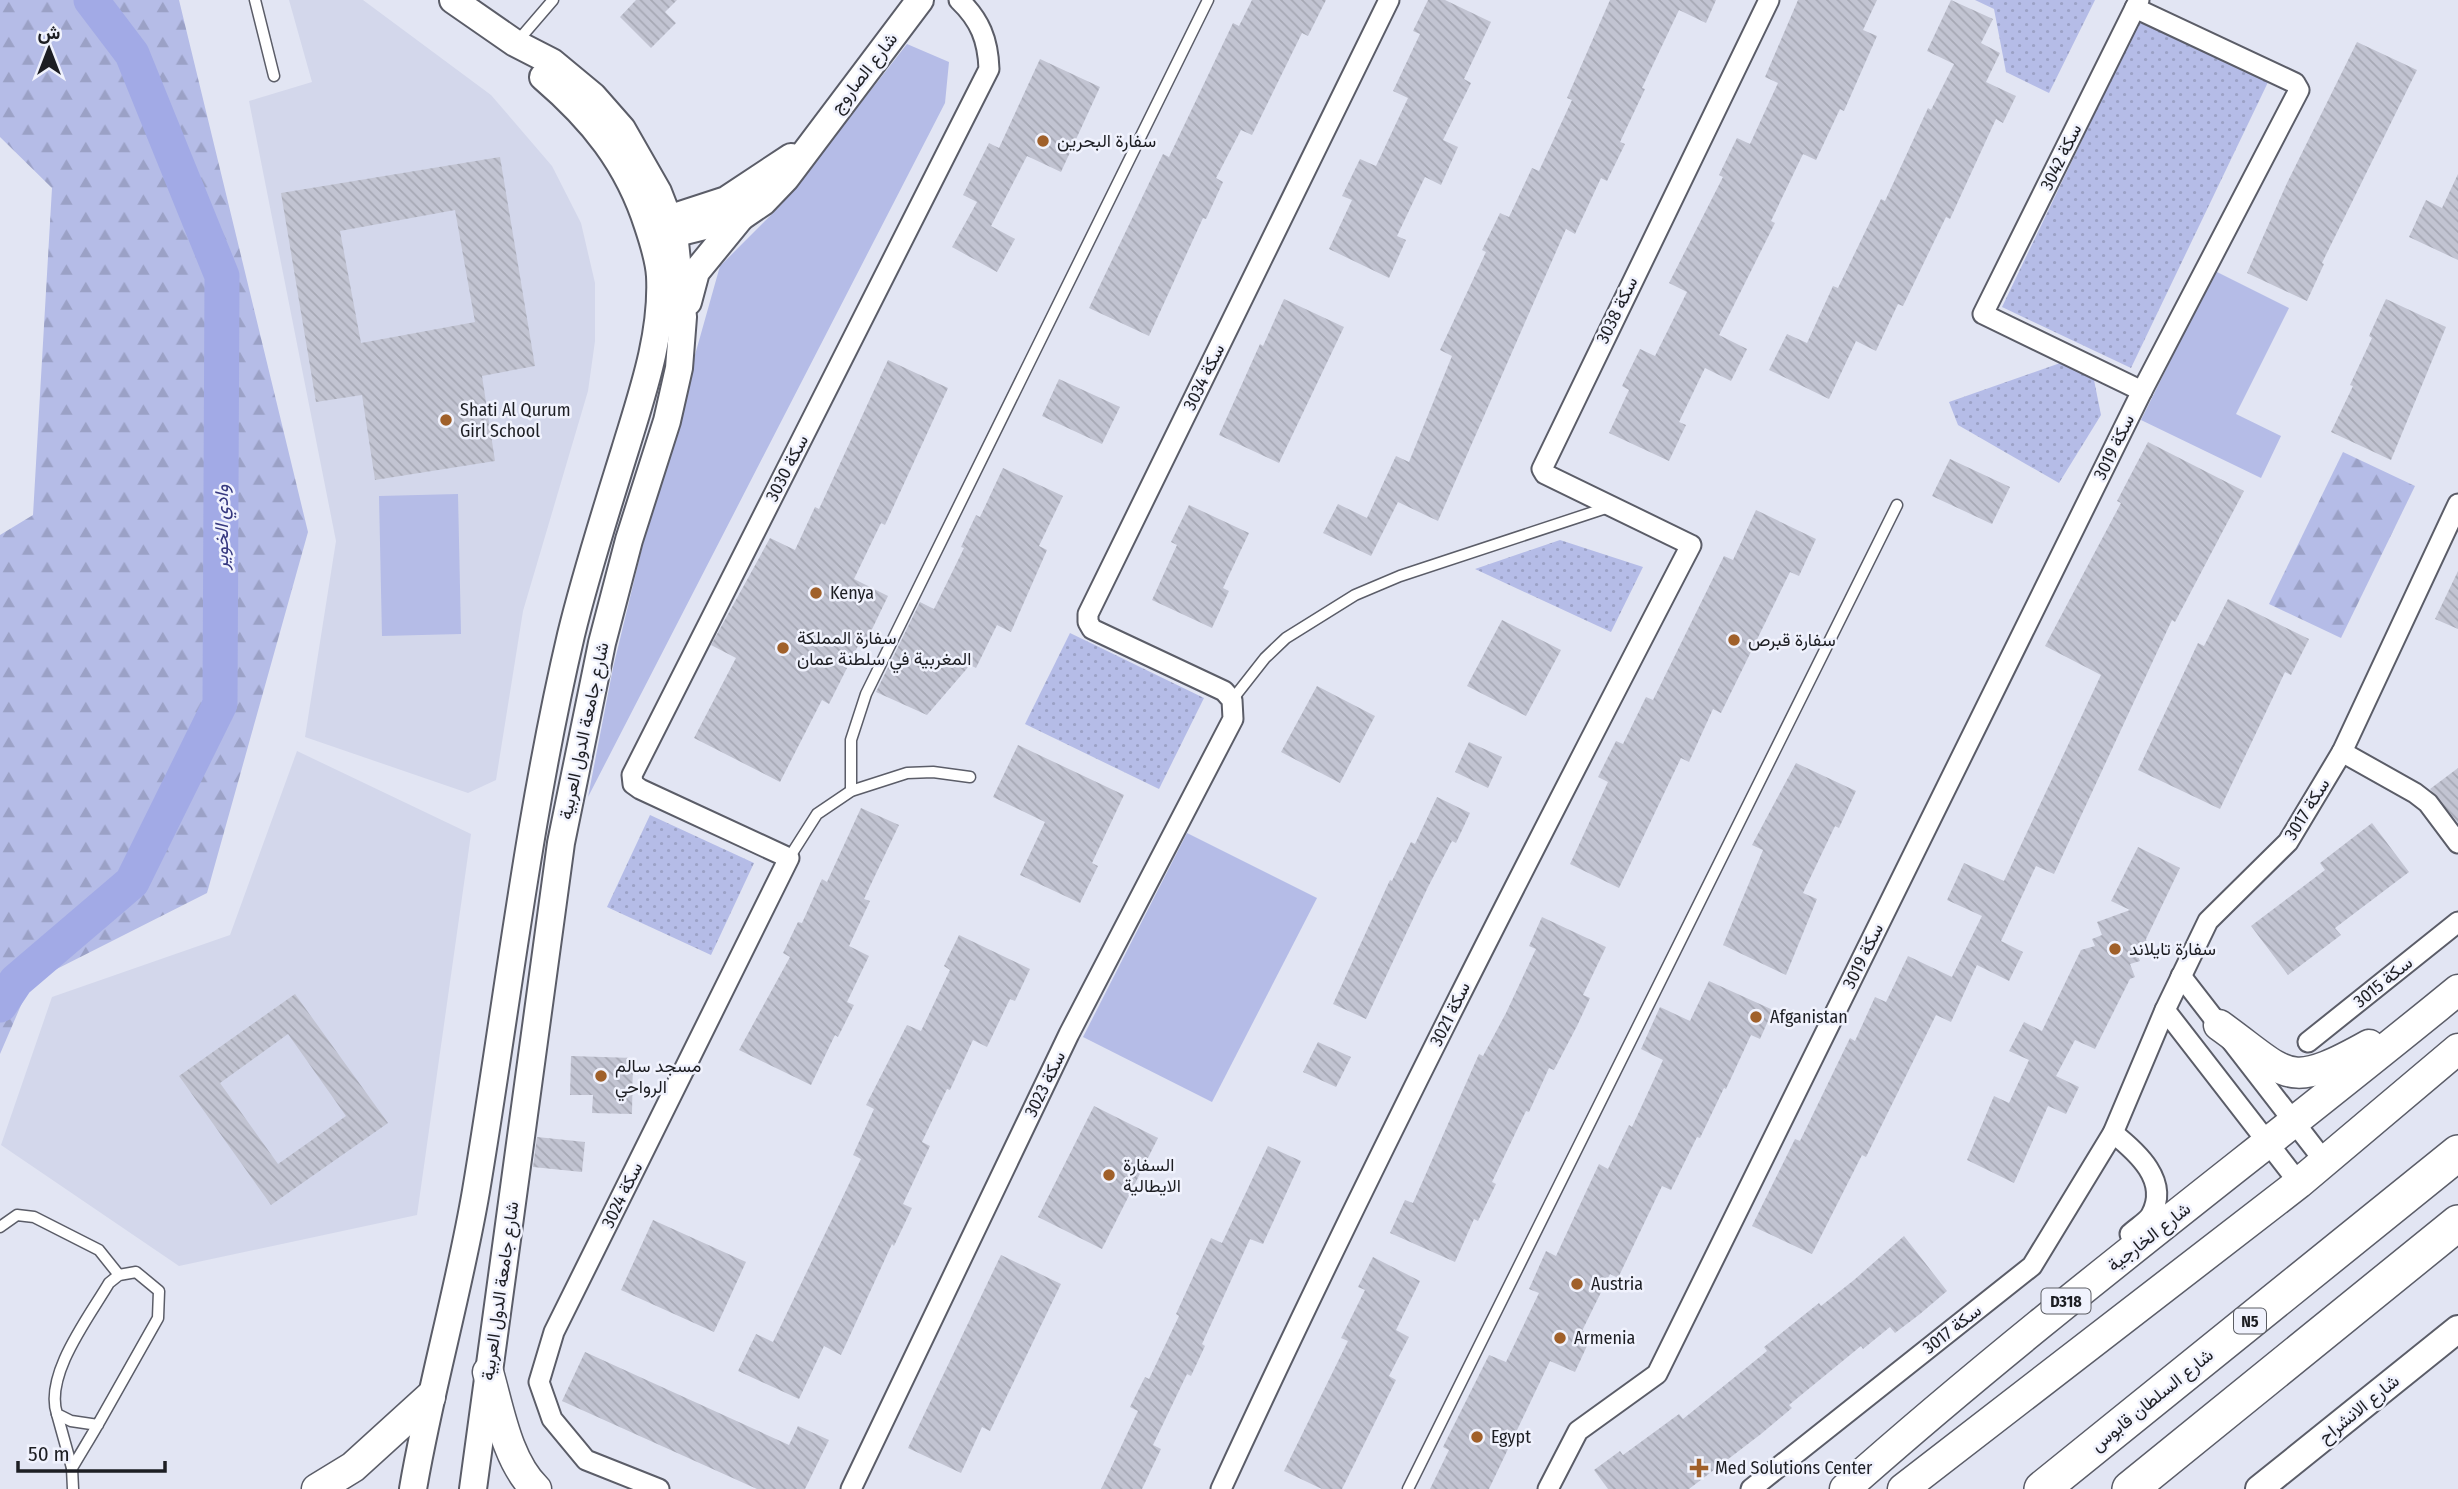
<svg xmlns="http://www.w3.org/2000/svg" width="2458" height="1489" viewBox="0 0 2458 1489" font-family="'Fira Sans Condensed',Vazirmatn,sans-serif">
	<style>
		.built { fill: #d3d7eb }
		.grass { fill: #b5bce7 }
		.forest { fill: url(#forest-firs) }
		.park { fill: url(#park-dots) }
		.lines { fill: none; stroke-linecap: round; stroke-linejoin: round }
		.river { stroke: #a2aae6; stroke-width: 35 }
		.building { fill: url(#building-back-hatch); fill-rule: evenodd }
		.lane-casing { stroke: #5b5d68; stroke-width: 13 }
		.street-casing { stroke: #5b5d68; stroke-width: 23 }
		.secondary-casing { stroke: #5b5d68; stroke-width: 30 }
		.primary-casing { stroke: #5b5d68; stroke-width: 33 }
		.highway-casing { stroke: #5b5d68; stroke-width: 38 }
		.lane { stroke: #fff; stroke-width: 10 }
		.street { stroke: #fff; stroke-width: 19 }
		.secondary { stroke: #fff; stroke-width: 26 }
		.primary { stroke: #fff; stroke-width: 30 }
		.highway { stroke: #fff; stroke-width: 35 }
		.poi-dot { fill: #a0602a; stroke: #f0f2fd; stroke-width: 2.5 }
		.labels { text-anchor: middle; stroke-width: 5; stroke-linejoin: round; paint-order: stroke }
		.shield { fill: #f0f2fd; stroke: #5c5e64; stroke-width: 2 }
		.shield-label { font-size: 16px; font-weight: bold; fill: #1d1e23 }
		.street-label { font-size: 18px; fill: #1d1e23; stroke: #f0f2fd }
		.poi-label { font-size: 18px; fill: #1d1e23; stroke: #f0f2fd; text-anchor: start }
		.water-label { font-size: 19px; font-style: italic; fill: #36387f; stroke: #f0f2fd }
	</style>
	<defs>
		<pattern id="forest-firs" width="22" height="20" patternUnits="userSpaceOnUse" patternTransform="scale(1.75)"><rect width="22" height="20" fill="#b5bce7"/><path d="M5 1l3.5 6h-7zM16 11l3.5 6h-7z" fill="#9ba1c6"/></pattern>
		<pattern id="park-dots" width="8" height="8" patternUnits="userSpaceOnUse" patternTransform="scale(1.75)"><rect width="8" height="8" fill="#b5bce7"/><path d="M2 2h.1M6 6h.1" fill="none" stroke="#9ba1c6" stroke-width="1.8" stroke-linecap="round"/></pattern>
		<pattern id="building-back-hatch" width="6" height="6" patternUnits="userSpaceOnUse" patternTransform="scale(1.75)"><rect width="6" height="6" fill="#c2c4d2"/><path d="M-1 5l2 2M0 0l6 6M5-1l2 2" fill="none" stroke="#a6a8b4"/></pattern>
	</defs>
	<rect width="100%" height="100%" fill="#e2e5f3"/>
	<g class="built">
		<path d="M 289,0 L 363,0 L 491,95 L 552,166 L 581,223 L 595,283 L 595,341 L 588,391 L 523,611 L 496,780 L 468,793 L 305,737 L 336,541 L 249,101 L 312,82 Z"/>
		<path d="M 297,751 L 471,834 L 417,1215 L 179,1266 L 1,1145 L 52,997 L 230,935 Z"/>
	</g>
	<g class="grass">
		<path d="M 907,44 L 949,62 L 945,103 L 588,797 L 613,668 L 650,515 L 720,266 L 781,205 Z"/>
		<path d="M 2215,271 L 2289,308 L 2236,414 L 2281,436 L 2261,478 L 2141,420 Z"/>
		<path d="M 458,494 L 461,634 L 382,636 L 379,496 Z"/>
		<path d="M 1187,833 L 1317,898 L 1212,1102 L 1083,1037 Z"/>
	</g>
	<g class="forest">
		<path d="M 0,0 L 179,0 L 308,532 L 207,893 L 31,982 L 0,1054 L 0,535 L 33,515 L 52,188 L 0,137 Z"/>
		<path d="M 2343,452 L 2415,486 L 2341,638 L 2269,604 Z"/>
	</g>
	<g class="park">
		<path d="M 1975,0 L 2095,0 L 2049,93 L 2006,72 L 1994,9 Z"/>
		<path d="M 2141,17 L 2270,78 L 2131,368 L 2002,307 Z"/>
		<path d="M 2063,362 L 2093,375 L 2101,415 L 2059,483 L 1958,425 L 1949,402 Z"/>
		<path d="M 1560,540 L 1643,567 L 1611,632 L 1475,569 Z"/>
		<path d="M 1070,633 L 1204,698 L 1159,789 L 1025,724 Z"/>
		<path d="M 650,815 L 754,863 L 711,955 L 607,907 Z"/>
	</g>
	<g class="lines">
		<path class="river" d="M 0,1005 L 16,981 L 132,882 L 220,704 L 222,276 L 132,54 L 91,0"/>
	</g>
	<g class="building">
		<path d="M 636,0 L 677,0 L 665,12 L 676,23 L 651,48 L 620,17 Z"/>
		<path d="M 1252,0 L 1326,0 L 1308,36 L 1302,33 L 1252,135 L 1241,130 L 1216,178 L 1223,182 L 1206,219 L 1203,218 L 1149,336 L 1089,308 L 1163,154 L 1169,157 L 1233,23 L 1239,26 Z"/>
		<path d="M 1428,0 L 1445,0 L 1491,22 L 1464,79 L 1471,83 L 1443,140 L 1458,147 L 1441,185 L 1425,177 L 1397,236 L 1406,240 L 1389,278 L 1329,249 L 1352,200 L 1342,196 L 1360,159 L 1376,166 L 1408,98 L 1393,91 L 1420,34 L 1413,31 Z"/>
		<path d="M 1610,0 L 1716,0 L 1706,23 L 1679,10 L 1642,88 L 1645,89 L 1620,142 L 1625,144 L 1607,181 L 1601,178 L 1575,234 L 1566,229 L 1438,521 L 1398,502 L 1371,556 L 1323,533 L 1338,504 L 1367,518 L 1396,456 L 1409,462 L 1452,356 L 1440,350 L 1486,252 L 1482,250 L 1500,213 L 1509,217 L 1532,168 L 1539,171 L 1572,100 L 1567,98 Z"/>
		<path d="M 1798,0 L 1877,0 L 1863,30 L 1877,36 L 1844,111 L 1840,109 L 1816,160 L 1803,154 L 1771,221 L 1775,223 L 1719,335 L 1747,349 L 1731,381 L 1705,368 L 1679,422 L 1686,425 L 1669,461 L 1609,433 L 1629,390 L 1622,386 L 1640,349 L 1655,356 L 1687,292 L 1669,283 L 1723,177 L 1719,175 L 1737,138 L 1750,144 L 1778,83 L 1765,77 Z"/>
		<path d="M 1951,0 L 1993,19 L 1981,43 L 2000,53 L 1986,82 L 2016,96 L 2003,123 L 1996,119 L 1950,219 L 1946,217 L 1903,306 L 1898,304 L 1876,351 L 1856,341 L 1829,399 L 1769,370 L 1787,334 L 1807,343 L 1833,286 L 1838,288 L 1881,199 L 1885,201 L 1928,108 L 1931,110 L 1954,64 L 1927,51 Z"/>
		<path d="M 2357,42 L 2417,70 L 2322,263 L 2324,264 L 2307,301 L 2247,273 L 2287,183 Z"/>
		<path d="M 1040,59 L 1100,87 L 1061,172 L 1027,156 L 991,226 L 1015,239 L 997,272 L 952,247 L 977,202 L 963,195 L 989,143 L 999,148 Z"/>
		<path d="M 500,157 L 535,366 L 482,376 L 495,461 L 375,480 L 362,395 L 316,402 L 281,193 ZM 455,210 L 475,322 L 361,343 L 340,231 Z"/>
		<path d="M 2458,174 L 2458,260 L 2409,237 L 2426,200 L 2442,208 Z"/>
		<path d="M 1284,299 L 1344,327 L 1279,463 L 1219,435 L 1260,344 L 1263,346 Z"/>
		<path d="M 2386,299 L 2446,327 L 2391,460 L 2331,432 L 2353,386 L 2350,385 L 2372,338 L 2369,336 Z"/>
		<path d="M 888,360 L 948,388 L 885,525 L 881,523 L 854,579 L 888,596 L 863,648 L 858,646 L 829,704 L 822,700 L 780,782 L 694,738 L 736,658 L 711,645 L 770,538 L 795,550 L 815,507 L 819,509 Z"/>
		<path d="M 1059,379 L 1120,407 L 1102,444 L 1042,416 Z"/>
		<path d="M 2148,442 L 2244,491 L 2175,622 L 2172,620 L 2054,874 L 2036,866 L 2001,941 L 2023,952 L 2009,981 L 1977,965 L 1951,1022 L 1936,1015 L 1866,1157 L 1862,1155 L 1812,1254 L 1752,1226 L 1795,1139 L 1800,1141 L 1850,1038 L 1855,1041 L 1875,997 L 1886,1002 L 1908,956 L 1952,977 L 1982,916 L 1947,900 L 1964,863 L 2004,881 L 2101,675 L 2045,646 L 2121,503 L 2117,501 Z"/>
		<path d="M 1950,459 L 2010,487 L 1992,524 L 1932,496 Z"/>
		<path d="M 1003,468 L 1063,496 L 1039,546 L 1047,550 L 1011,632 L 997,625 L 976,668 L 970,665 L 927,715 L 876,692 L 920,602 L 934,609 L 964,548 L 961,547 L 976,515 L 980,517 Z"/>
		<path d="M 1189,505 L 1249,533 L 1223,588 L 1229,591 L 1212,628 L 1152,600 L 1177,545 L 1171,542 Z"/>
		<path d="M 1756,510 L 1816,539 L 1799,576 L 1790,572 L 1721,713 L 1713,709 L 1689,762 L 1681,758 L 1619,888 L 1570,864 L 1608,782 L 1598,777 L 1616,741 L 1623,744 L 1646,697 L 1653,700 L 1724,556 L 1733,560 Z"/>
		<path d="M 2458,571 L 2458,629 L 2435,619 Z"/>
		<path d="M 2228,599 L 2309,639 L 2291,675 L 2285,672 L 2220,809 L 2138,770 L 2198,643 L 2204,646 Z"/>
		<path d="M 1502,620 L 1561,650 L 1526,716 L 1467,686 Z"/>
		<path d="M 1317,686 L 1375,716 L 1340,783 L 1281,752 Z"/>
		<path d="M 1469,742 L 1502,757 L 1488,788 L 1455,772 Z"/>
		<path d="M 1018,745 L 1124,795 L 1092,863 L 1098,866 L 1080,903 L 1020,875 L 1045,822 L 993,797 Z"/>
		<path d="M 1796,763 L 1856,791 L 1839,828 L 1835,826 L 1803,893 L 1817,899 L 1786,975 L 1723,945 L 1763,850 L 1752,845 Z"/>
		<path d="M 2458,768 L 2458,823 L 2430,789 Z"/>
		<path d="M 1437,797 L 1470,813 L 1456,843 L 1452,841 L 1428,887 L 1366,1019 L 1333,1004 L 1390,880 L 1392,881 L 1411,842 L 1415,844 Z"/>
		<path d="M 861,808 L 899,825 L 864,899 L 870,901 L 849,946 L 869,956 L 847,1002 L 854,1005 L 838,1037 L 835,1035 L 811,1085 L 739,1050 L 790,957 L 783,953 L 798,922 L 802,923 L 822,879 L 827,882 Z"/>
		<path d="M 2372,823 L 2409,872 L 2335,928 L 2341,935 L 2288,975 L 2251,926 L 2325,870 L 2320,863 Z"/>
		<path d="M 2138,847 L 2180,868 L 2146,939 L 2148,947 L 2136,951 L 2140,961 L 2130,964 L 2135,977 L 2130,979 L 2095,1049 L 2075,1040 L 2056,1076 L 2079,1087 L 2066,1114 L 2048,1106 L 2014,1183 L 1967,1160 L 1994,1096 L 2009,1103 L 2029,1060 L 2009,1051 L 2024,1022 L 2042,1031 L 2081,950 L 2095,946 L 2092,939 L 2102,935 L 2097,922 L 2130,910 L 2111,901 Z"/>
		<path d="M 1542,917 L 1606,947 L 1583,995 L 1590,998 L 1577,1026 L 1554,1070 L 1549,1068 L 1529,1112 L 1526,1111 L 1492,1182 L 1496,1184 L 1478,1221 L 1474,1219 L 1455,1262 L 1390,1233 L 1405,1200 L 1413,1203 L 1479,1054 L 1483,1056 L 1506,1013 L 1536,949 L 1529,946 Z"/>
		<path d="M 959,935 L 1030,969 L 1015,1001 L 1010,999 L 987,1047 L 973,1040 L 950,1090 L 947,1089 L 922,1142 L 930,1146 L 903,1204 L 912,1208 L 894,1246 L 892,1244 L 841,1355 L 824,1346 L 799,1399 L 738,1371 L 756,1334 L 773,1342 L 861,1159 L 853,1155 L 874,1109 L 866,1105 L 907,1025 L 921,1031 L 950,970 L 944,966 Z"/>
		<path d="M 1709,981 L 1773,1010 L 1760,1039 L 1751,1035 L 1726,1089 L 1724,1088 L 1700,1138 L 1697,1137 L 1671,1190 L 1662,1186 L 1618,1278 L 1610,1274 L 1582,1331 L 1592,1335 L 1575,1372 L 1550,1361 L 1489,1489 L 1430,1489 L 1449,1450 L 1443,1447 L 1489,1355 L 1506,1362 L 1539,1293 L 1529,1289 L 1546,1251 L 1556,1256 L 1599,1164 L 1608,1169 L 1629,1125 L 1632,1127 L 1663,1060 L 1641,1049 L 1660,1007 L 1690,1021 Z"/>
		<path d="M 295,994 L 388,1123 L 271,1205 L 179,1076 ZM 288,1034 L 346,1116 L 278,1164 L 220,1083 Z"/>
		<path d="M 1318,1042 L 1351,1057 L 1336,1087 L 1303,1072 Z"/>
		<path d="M 571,1056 L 633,1058 L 632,1114 L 592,1113 L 593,1095 L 570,1095 Z"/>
		<path d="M 1094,1106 L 1158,1138 L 1102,1249 L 1038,1217 Z"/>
		<path d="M 537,1137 L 585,1142 L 582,1172 L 533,1167 Z"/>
		<path d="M 1268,1146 L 1301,1161 L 1263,1244 L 1250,1239 L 1202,1344 L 1205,1346 L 1191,1376 L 1187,1374 L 1153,1445 L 1161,1449 L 1142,1489 L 1101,1489 L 1138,1411 L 1130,1407 L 1145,1377 L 1149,1379 L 1179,1316 L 1176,1314 L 1211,1238 L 1222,1243 Z"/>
		<path d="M 653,1220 L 746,1262 L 714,1332 L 621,1290 Z"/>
		<path d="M 1904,1236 L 1947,1291 L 1920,1314 L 1895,1333 L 1890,1327 L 1863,1349 L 1861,1346 L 1789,1405 L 1792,1408 L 1761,1434 L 1689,1489 L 1608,1489 L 1594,1470 L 1620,1451 L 1623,1455 L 1679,1414 L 1683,1419 L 1767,1351 L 1764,1347 L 1819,1303 L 1821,1306 L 1854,1280 Z"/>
		<path d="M 1001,1255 L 1061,1284 L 990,1431 L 982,1427 L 961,1473 L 908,1448 Z"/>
		<path d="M 1373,1257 L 1420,1281 L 1396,1330 L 1409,1337 L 1389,1376 L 1396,1380 L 1342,1489 L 1322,1489 L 1284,1471 L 1348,1341 L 1341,1338 L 1365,1290 L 1358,1287 Z"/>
		<path d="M 585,1352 L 789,1445 L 798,1426 L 829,1440 L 805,1489 L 757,1489 L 562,1401 Z"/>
	</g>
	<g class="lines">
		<defs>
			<g id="lane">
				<path d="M 255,0 L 274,76"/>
				<path d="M 516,43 L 553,0"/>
				<path d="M 1232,700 L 1265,658 L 1286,638 L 1355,595 L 1400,576 L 1609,507"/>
				<path d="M 851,791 L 851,740 L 866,694 L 1208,0"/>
				<path d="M 789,858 L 817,814 L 851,791 L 907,773 L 933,772 L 970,777"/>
				<path d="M 0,1227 L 17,1215 L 34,1217 L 99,1250 L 119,1275"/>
				<path d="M 57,1414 L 72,1468 L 73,1489"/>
				<path d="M 72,1468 C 82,1451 92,1435 101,1419 L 158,1318 L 159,1291 L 136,1272 L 119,1275 L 109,1283 C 89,1317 44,1375 57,1414 L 71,1421 L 98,1425"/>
				<path d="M 1408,1489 L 1897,505"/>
			</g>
			<g id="street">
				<path d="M 2139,0 L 1983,314 L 2142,391"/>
				<path d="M 2342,752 L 2415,793 L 2428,803 L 2458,843"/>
				<path d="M 2181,976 L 2325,1162"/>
				<path d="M 2165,1010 L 2299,1183"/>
				<path d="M 2308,1042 L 2458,922"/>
				<path d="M 2113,1133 C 2137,1152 2170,1181 2151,1215 C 2147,1222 2136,1228 2130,1234"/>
				<path d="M 659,1489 L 586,1460 L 552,1419 L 539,1382 L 554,1332 L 789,858 L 640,789 L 633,784 L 632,775 L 989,69 C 988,40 980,20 959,0"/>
				<path d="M 851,1489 L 1069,1034 L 1233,719 L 1232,700 L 1224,691 L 1092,629 L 1088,622 L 1088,614 L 1389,0"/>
				<path d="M 1221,1489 C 1368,1170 1529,857 1691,545 L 1545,474 L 1542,469 L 1769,0"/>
				<path d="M 1548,1489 L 1578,1431 L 1657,1374 L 2142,391 L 2299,90 L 2295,83 L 2135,8"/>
				<path d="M 1751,1489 L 2032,1266 L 2113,1133 L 2165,1010 L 2208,921 L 2288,842 L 2342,752 L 2458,504"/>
			</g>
			<g id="secondary">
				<path d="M 453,0 L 515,43 L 552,62 L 593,96 L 622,129 L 658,192 L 674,233 L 683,317 L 679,368 L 667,421 L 629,540 L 602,643 L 561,843 L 473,1489"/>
				<path d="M 677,216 L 726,200 L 791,157"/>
				<path d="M 657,238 L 741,217 L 763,202 L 786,178 L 920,0"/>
				<path d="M 688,302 L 696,272 L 741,217"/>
				<path d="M 413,1489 C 430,1389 459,1291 476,1191 C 507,1006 528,818 571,635 C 586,573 606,511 625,450 C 642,394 663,335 660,276 C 659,259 653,241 648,226 C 628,163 592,119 543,77"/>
				<path d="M 2259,1489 L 2458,1329"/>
			</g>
			<g id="primary">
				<path d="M 2219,1025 C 2289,1075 2285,1092 2369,1045"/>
				<path d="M 488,1372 C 499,1410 507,1461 536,1489"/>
				<path d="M 317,1489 L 353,1467 L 430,1397"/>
				<path d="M 1845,1489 C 2042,1314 2254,1157 2458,990"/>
				<path d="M 1903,1489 L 2299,1183 L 2458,1049"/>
			</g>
			<g id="highway">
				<path d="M 2042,1489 L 2458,1153"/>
				<path d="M 2130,1489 L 2458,1223"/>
			</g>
		</defs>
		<use href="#lane" class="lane-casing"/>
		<use href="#street" class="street-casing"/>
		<use href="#secondary" class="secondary-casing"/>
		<use href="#primary" class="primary-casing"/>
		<use href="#highway" class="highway-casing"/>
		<use href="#lane" class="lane"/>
		<use href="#street" class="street"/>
		<use href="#secondary" class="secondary"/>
		<use href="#primary" class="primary"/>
		<use href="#highway" class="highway"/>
	</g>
	<g class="poi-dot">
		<circle cx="1043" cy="141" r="7"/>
		<circle cx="446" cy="420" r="7"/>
		<circle cx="816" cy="593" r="7"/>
		<circle cx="1734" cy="640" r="7"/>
		<circle cx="783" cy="648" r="7"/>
		<circle cx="2115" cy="949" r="7"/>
		<circle cx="1756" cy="1017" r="7"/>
		<circle cx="601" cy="1076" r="7"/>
		<circle cx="1109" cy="1175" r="7"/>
		<circle cx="1577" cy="1284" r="7"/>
		<circle cx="1560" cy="1338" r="7"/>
		<circle cx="1477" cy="1437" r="7"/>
		<path d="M1695.5 1457.5h7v7h7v7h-7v7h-7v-7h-7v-7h7z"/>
	</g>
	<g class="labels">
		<g class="shield">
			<rect x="2041.5" y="1288.5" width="49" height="25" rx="5"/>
			<rect x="2234" y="1308.5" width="32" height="25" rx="5"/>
		</g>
		<g class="shield-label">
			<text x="2066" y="1307">D318</text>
			<text x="2250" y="1327">N5</text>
		</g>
		<g class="street-label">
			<text transform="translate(864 73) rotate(-52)" y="6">شارع الصاروج</text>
			<text transform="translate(2061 157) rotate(-64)" y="6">سكة 3042</text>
			<text transform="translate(1617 310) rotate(-64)" y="6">سكة 3038</text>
			<text transform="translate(1204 377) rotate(-64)" y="6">سكة 3034</text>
			<text transform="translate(2114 447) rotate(-64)" y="6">سكة 3019</text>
			<text transform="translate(787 468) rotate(-63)" y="6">سكة 3030</text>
			<text transform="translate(584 731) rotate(-78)" y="6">شارع جامعة الدول العربية</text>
			<text transform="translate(2307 809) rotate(-58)" y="6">سكة 3017</text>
			<text transform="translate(1863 956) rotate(-64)" y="6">سكة 3019</text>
			<text transform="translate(2383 982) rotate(-39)" y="6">سكة 3015</text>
			<text transform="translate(1450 1014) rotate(-64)" y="6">سكة 3021</text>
			<text transform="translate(1045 1084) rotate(-64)" y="6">سكة 3023</text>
			<text transform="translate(622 1195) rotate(-64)" y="6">سكة 3024</text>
			<text transform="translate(2149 1237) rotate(-38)" y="6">شارع الخارجية</text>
			<text transform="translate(500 1291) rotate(-82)" y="6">شارع جامعة الدول العربية</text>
			<text transform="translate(1952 1329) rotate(-38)" y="6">سكة 3017</text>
			<text transform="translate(2152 1400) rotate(-39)" y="6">شارع السلطان قابوس</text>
			<text transform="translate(2359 1409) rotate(-39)" y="6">شارع الانشراح</text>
		</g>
		<g class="poi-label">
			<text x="1057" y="147">سفارة البحرين</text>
			<text x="460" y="416">Shati Al Qurum<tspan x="460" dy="21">Girl School</tspan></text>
			<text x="830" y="599">Kenya</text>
			<text x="797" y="644">سفارة المملكة<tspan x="797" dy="21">المغربية في سلطنة عمان</tspan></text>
			<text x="1748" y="646">سفارة قبرص</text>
			<text x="2129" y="955">سفارة تايلاند</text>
			<text x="1770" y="1023">Afganistan</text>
			<text x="615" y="1072">مسجد سالم<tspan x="615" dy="21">الرواحي</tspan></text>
			<text x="1123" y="1171">السفارة<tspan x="1123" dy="21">الايطالية</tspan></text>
			<text x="1591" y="1290">Austria</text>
			<text x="1574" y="1344">Armenia</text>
			<text x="1491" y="1443">Egypt</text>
			<text x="1715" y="1474">Med Solutions Center</text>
		</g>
		<g class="water-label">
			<text transform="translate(221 527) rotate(-90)" y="7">وادي الخوير</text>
		</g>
	</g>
	<g transform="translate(49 49)" stroke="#f0f2fd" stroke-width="5" paint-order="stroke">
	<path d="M0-5L12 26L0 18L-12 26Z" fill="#1d1e23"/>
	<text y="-10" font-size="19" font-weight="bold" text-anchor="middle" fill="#1d1e23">ش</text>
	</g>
	<path d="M18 1461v10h147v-10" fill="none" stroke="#1d1e23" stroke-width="3.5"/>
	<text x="28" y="1461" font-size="21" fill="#1d1e23" stroke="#f0f2fd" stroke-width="5" paint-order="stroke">50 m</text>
</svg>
